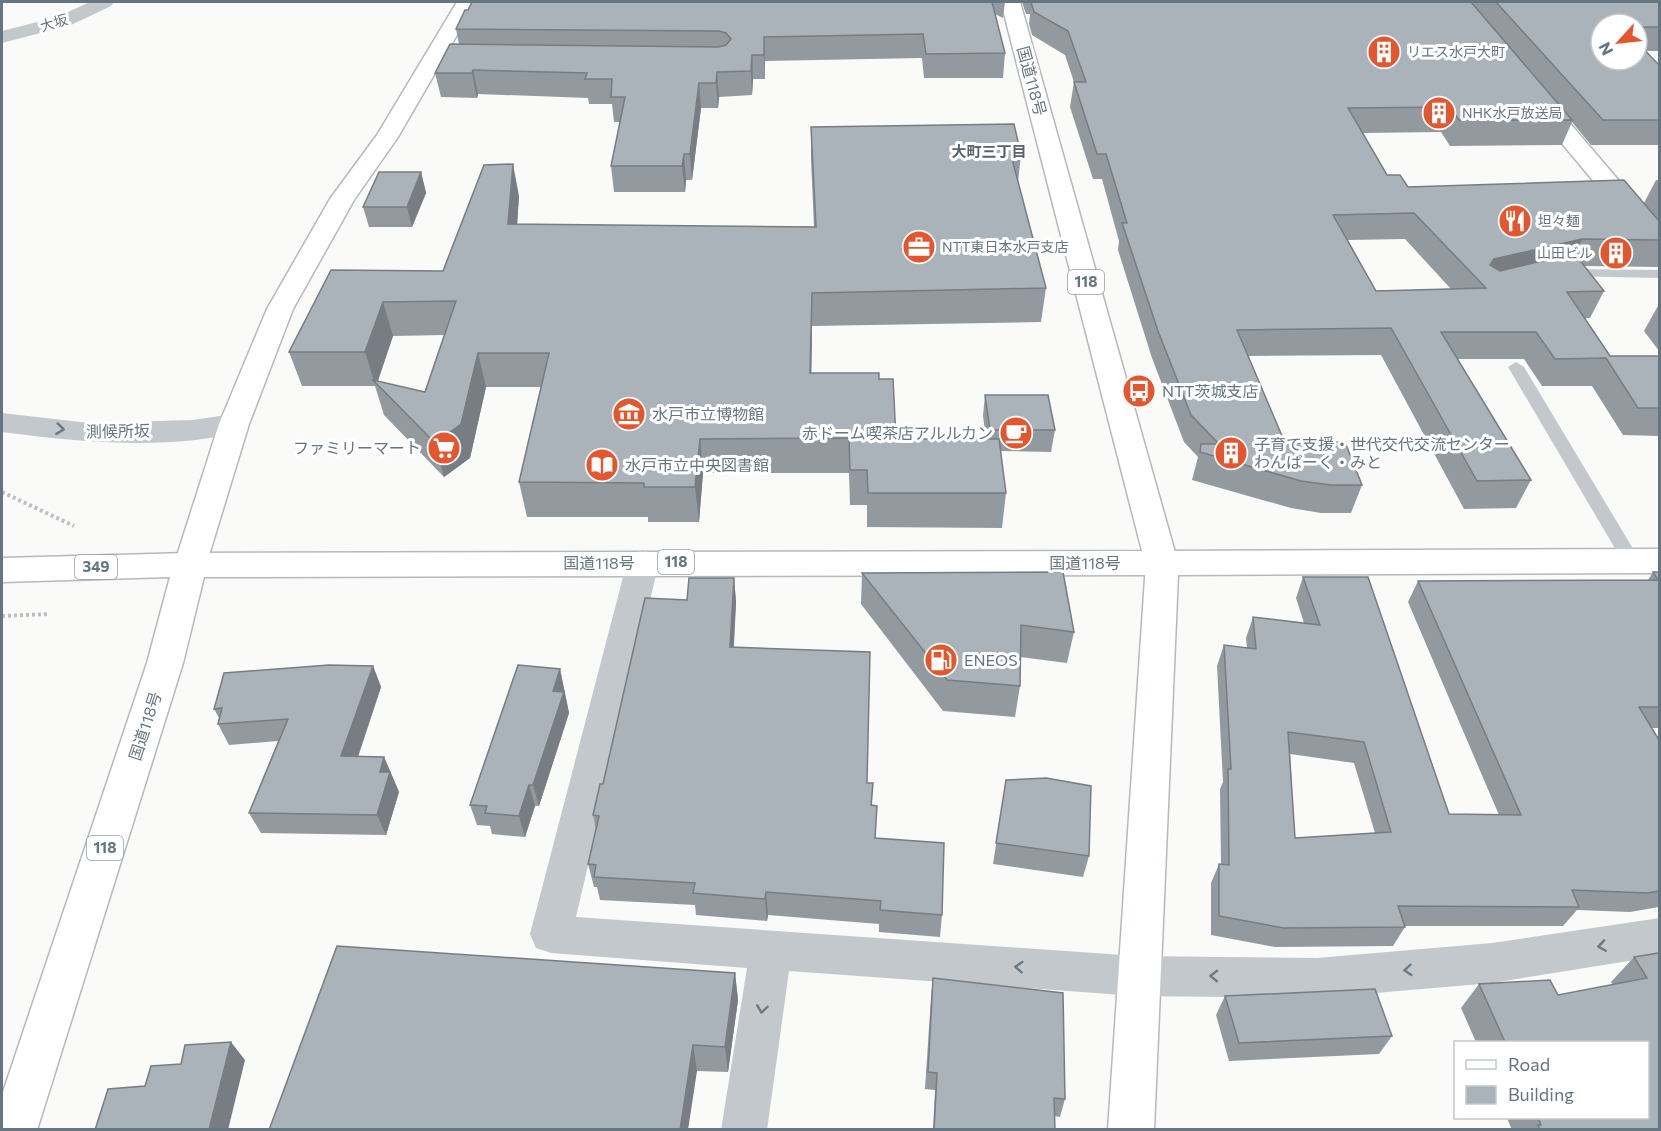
<svg xmlns="http://www.w3.org/2000/svg" width="1661" height="1131" viewBox="0 0 1661 1131" font-family="Commissioner,'Noto Sans JP',sans-serif">
	<style>
		.lines { fill: none; stroke-linecap: round; stroke-linejoin: round }
		.secondary-casing { stroke: #b3babf; stroke-width: 3 }
		.highway-casing { stroke: #b4b9bd; stroke-width: 3 }
		.path { stroke: #bbbfc2; stroke-width: 4; stroke-dasharray: 3 3; stroke-linecap: butt }
		.lane { fill: #c3c8cc; fill-rule: evenodd }
		.street { fill: #c3c8cc; fill-rule: evenodd }
		.secondary { fill: #fff; fill-rule: evenodd }
		.highway { fill: #fff; fill-rule: evenodd }
		.wall { fill: #929a9f; fill-rule: evenodd }
		.shaded-wall { fill: #777d82 }
		.building { fill: #aab3b9; stroke: #777d82; stroke-width: 1.5; fill-rule: evenodd }
		.oneway { stroke: #6a7a87 }
		.labels { text-anchor: middle; stroke-width: 6; stroke-linejoin: round; paint-order: stroke }
		.far-street-label { font-size: 14px; fill: #657683; stroke: #fff }
		.far-poi-label { font-size: 14px; fill: #657683; stroke: #fff; text-anchor: start }
		.far-neighbourhood-label { font-size: 15px; font-weight: bold; fill: #57646e; stroke: #fff }
		.shield { fill: #fff; stroke: #939fa8; stroke-width: 1.5 }
		.shield-label { font-size: 15px; font-weight: bold; fill: #657683 }
		.street-label { font-size: 16px; fill: #657683; stroke: #fff }
		.poi-label { font-size: 16px; fill: #657683; stroke: #fff; text-anchor: start }
	</style>
	<rect width="100%" height="100%" fill="#fafaf8"/>
	<g class="lines">
		<defs>
			<g id="secondary">
				<path d="M 457,2 L 476,2 L 398,137 L 354,200 L 293,309 L 249,424 L 206,565 L 202,573 L 190,577 L 178,573 L 174,565 L 219,424 L 267,309 L 330,199 L 377,135 Z"/>
				<path d="M 1537,93 L 1545,94 L 1660,229 L 1660,252 L 1651,250 L 1529,104 L 1526,99 L 1529,94 Z"/>
				<path d="M 1660,549 L 1660,573 L 1178,575 L 1154,1130 L 1108,1130 L 1146,563 L 1150,555 L 1162,551 Z"/>
			</g>
			<path id="highway" d="M 1001,2 L 1020,2 L 1178,563 L 1174,571 L 1162,575 L 204,577 L 183,663 L 37,1130 L 2,1130 L 2,1095 L 147,663 L 170,577 L 2,582 L 2,558 L 190,553 L 1142,551 Z"/>
		</defs>
		<use href="#secondary" class="secondary-casing"/>
		<use href="#highway" class="highway-casing"/>
		<g class="path">
			<path d="M 2,492 L 74,526"/>
			<path d="M 2,616 L 50,614"/>
		</g>
		<g class="lane">
			<path d="M 1566,269 L 1660,270 L 1660,278 L 1561,276 L 1559,273 Z"/>
			<path d="M 1516,362 L 1524,367 L 1641,562 L 1638,567 L 1626,567 L 1508,367 Z"/>
		</g>
		<g class="street">
			<path d="M 90,2 L 114,2 L 111,6 L 71,25 L 2,43 L 2,31 L 57,17 Z"/>
			<path d="M 2,413 L 89,423 L 192,420 L 234,414 L 244,417 L 249,424 L 244,431 C 170,451 77,442 2,432 Z"/>
			<path d="M 643,550 L 655,554 L 659,562 L 576,917 L 1137,956 L 1317,958 L 1492,943 L 1660,918 L 1660,956 L 1492,983 L 1317,998 L 1137,996 L 789,971 L 767,1130 L 721,1130 L 747,968 L 551,953 L 536,948 L 530,934 L 627,562 L 631,554 Z"/>
		</g>
		<use href="#secondary" class="secondary"/>
		<use href="#highway" class="highway"/>
	</g>
	<g class="wall">
		<path d="M 472,2 L 1005,2 L 1003,18 L 995,14 L 1005,53 L 1003,78 L 924,78 L 922,58 L 765,61 L 765,79 L 753,79 L 752,95 L 719,97 L 718,108 L 701,108 L 692,180 L 686,180 L 685,192 L 614,192 L 611,166 L 620,122 L 614,122 L 612,104 L 589,104 L 588,98 L 478,94 L 477,98 L 441,97 L 435,73 L 459,44 L 456,29 L 468,10 Z"/>
		<path d="M 1022,2 L 1659,2 L 1659,51 L 1646,51 L 1659,66 L 1659,145 L 1591,145 L 1572,122 L 1562,145 L 1450,146 L 1441,132 L 1362,133 L 1387,175 L 1408,187 L 1644,203 L 1656,180 L 1659,180 L 1659,267 L 1584,266 L 1604,291 L 1590,318 L 1585,318 L 1610,356 L 1659,356 L 1659,436 L 1623,435 L 1592,386 L 1542,386 L 1524,359 L 1457,359 L 1531,480 L 1516,508 L 1464,509 L 1381,355 L 1248,356 L 1285,443 L 1362,485 L 1351,513 L 1321,513 L 1291,508 L 1192,480 L 1198,457 L 1184,442 L 1152,358 L 1118,250 L 1119,241 L 1102,179 L 1093,179 L 1070,107 L 1074,82 L 1065,55 L 1032,35 L 1029,24 L 1030,14 L 1026,14 ZM 1601,24 L 1637,24 L 1637,60 ZM 1405,239 L 1451,289 L 1376,291 L 1348,240 Z"/>
		<path d="M 811,127 L 1021,155 L 1018,182 L 1046,288 L 1041,322 L 812,326 L 811,373 L 879,379 L 896,439 L 986,439 L 983,416 L 985,395 L 1055,430 L 1051,452 L 1000,451 L 1006,493 L 1002,528 L 867,527 L 867,505 L 850,505 L 849,473 L 703,473 L 699,522 L 648,522 L 648,517 L 527,517 L 519,482 L 541,387 L 486,387 L 470,458 L 444,477 L 384,415 L 375,386 L 302,386 L 289,352 L 331,270 L 443,271 L 519,196 L 517,224 L 814,227 L 811,159 ZM 444,335 L 425,392 L 377,381 L 393,336 Z"/>
		<path d="M 421,172 L 426,193 L 412,227 L 369,227 L 363,207 Z"/>
		<path d="M 1659,304 L 1659,351 L 1644,331 Z"/>
		<path d="M 1653,572 L 1659,572 L 1659,728 L 1652,728 L 1659,740 L 1659,907 L 1630,912 L 1577,910 L 1563,926 L 1405,926 L 1405,927 L 1393,946 L 1275,947 L 1211,935 L 1211,883 L 1219,864 L 1221,864 L 1220,789 L 1223,782 L 1217,666 L 1224,645 L 1247,648 L 1246,638 L 1253,617 L 1304,623 L 1296,598 L 1303,577 L 1449,814 L 1499,815 L 1408,602 L 1418,581 L 1648,580 ZM 1290,754 L 1354,763 L 1375,833 L 1295,838 Z"/>
		<path d="M 862,573 L 1074,632 L 1067,663 L 1020,657 L 1020,686 L 1015,717 L 943,711 L 861,604 Z"/>
		<path d="M 734,578 L 736,602 L 734,647 L 867,783 L 873,783 L 872,805 L 876,838 L 942,915 L 940,937 L 879,932 L 879,924 L 768,915 L 767,921 L 696,915 L 695,905 L 600,900 L 597,887 L 594,887 L 588,864 L 596,830 L 593,815 L 603,784 L 687,600 Z"/>
		<path d="M 373,666 L 381,687 L 358,757 L 384,757 L 399,792 L 386,835 L 261,833 L 249,813 L 278,741 L 229,745 L 218,724 L 219,718 L 214,709 Z"/>
		<path d="M 560,669 L 569,713 L 539,806 L 535,806 L 525,837 L 492,834 L 490,826 L 477,825 L 470,805 Z"/>
		<path d="M 1006,780 L 1089,856 L 1083,877 L 993,864 Z"/>
		<path d="M 1659,953 L 1659,1130 L 1512,1130 L 1507,1118 L 1647,1118 L 1647,1042 L 1476,1042 L 1461,1008 L 1479,984 L 1558,995 L 1613,985 L 1611,982 L 1634,957 Z"/>
		<path d="M 735,973 L 738,1000 L 728,1072 L 697,1071 L 269,1130 Z"/>
		<path d="M 933,978 L 1065,1099 L 1060,1117 L 1054,1116 L 1055,1130 L 933,1130 L 935,1090 L 925,1089 L 931,997 Z"/>
		<path d="M 1225,996 L 1392,1036 L 1379,1054 L 1229,1061 L 1216,1015 Z"/>
	</g>
	<g class="shaded-wall">
		<path d="M 764,37 L 765,61 L 765,79 L 764,55 Z"/>
		<path d="M 752,55 L 753,79 L 752,95 L 751,71 Z"/>
		<path d="M 473,70 L 478,94 L 477,98 L 472,73 Z"/>
		<path d="M 717,72 L 719,97 L 718,108 L 716,83 Z"/>
		<path d="M 699,83 L 701,108 L 692,180 L 690,154 Z"/>
		<path d="M 684,154 L 686,180 L 685,192 L 682,166 Z"/>
		<path d="M 513,164 L 519,196 L 515,257 L 508,224 Z"/>
		<path d="M 421,172 L 426,193 L 412,227 L 407,207 Z"/>
		<path d="M 1582,239 L 1569,266 L 1482,286 L 1490,265 L 1494,259 Z"/>
		<path d="M 812,293 L 812,326 L 811,407 L 810,373 Z"/>
		<path d="M 383,302 L 393,336 L 377,384 L 374,381 L 365,352 Z"/>
		<path d="M 478,353 L 486,387 L 470,458 L 444,477 L 435,443 Z"/>
		<path d="M 700,439 L 703,473 L 699,522 L 695,487 Z"/>
		<path d="M 734,578 L 736,602 L 732,672 L 730,647 Z"/>
		<path d="M 373,666 L 381,687 L 351,777 L 341,756 Z"/>
		<path d="M 560,669 L 569,713 L 539,806 L 533,785 L 553,691 Z"/>
		<path d="M 384,757 L 399,792 L 386,835 L 377,815 L 380,772 Z"/>
		<path d="M 529,785 L 535,806 L 525,837 L 519,816 Z"/>
		<path d="M 766,892 L 768,915 L 767,921 L 765,899 Z"/>
		<path d="M 735,973 L 738,1000 L 728,1072 L 725,1047 Z"/>
		<path d="M 231,1042 L 245,1060 L 228,1130 L 209,1130 Z"/>
		<path d="M 693,1045 L 697,1071 L 688,1130 L 680,1130 Z"/>
	</g>
	<g class="building">
		<path d="M 472,2 L 992,2 L 1005,53 L 926,54 L 923,34 L 764,37 L 764,55 L 752,55 L 751,71 L 717,72 L 716,83 L 699,83 L 690,154 L 684,154 L 682,166 L 611,166 L 625,97 L 611,97 L 612,79 L 585,79 L 587,73 L 473,70 L 472,73 L 435,73 L 450,44 L 718,47 L 726,45 L 731,39 L 726,33 L 719,31 L 456,29 L 465,10 L 468,10 Z"/>
		<path d="M 1031,2 L 1471,2 L 1572,120 L 1459,120 L 1450,107 L 1348,108 L 1387,175 L 1400,175 L 1408,187 L 1624,180 L 1659,221 L 1659,240 L 1582,239 L 1494,259 L 1490,265 L 1500,271 L 1574,253 L 1604,291 L 1567,292 L 1610,356 L 1659,356 L 1659,408 L 1638,408 L 1606,358 L 1555,359 L 1536,332 L 1441,332 L 1531,480 L 1477,481 L 1391,328 L 1237,330 L 1285,443 L 1345,442 L 1362,485 L 1331,485 L 1301,481 L 1200,452 L 1201,444 L 1219,444 L 1191,415 L 1158,331 L 1122,223 L 1127,223 L 1106,154 L 1097,154 L 1074,82 L 1086,82 L 1068,31 L 1034,12 ZM 1414,213 L 1486,288 L 1376,291 L 1333,215 Z"/>
		<path d="M 1496,2 L 1659,2 L 1659,27 L 1637,27 L 1637,24 L 1601,24 L 1601,60 L 1637,60 L 1637,42 L 1659,65 L 1659,120 L 1603,120 Z"/>
		<path d="M 1014,124 L 1021,155 L 1011,155 L 1046,288 L 812,293 L 810,373 L 879,373 L 879,379 L 893,379 L 896,439 L 999,439 L 1006,493 L 868,493 L 867,470 L 850,470 L 849,438 L 700,439 L 695,487 L 644,487 L 644,483 L 519,482 L 549,353 L 478,353 L 461,424 L 435,443 L 373,380 L 425,392 L 456,301 L 383,302 L 365,352 L 289,352 L 331,270 L 443,271 L 484,165 L 513,164 L 508,224 L 816,227 L 811,127 Z"/>
		<path d="M 379,172 L 421,172 L 407,207 L 363,207 Z"/>
		<path d="M 985,395 L 1048,395 L 1055,430 L 990,430 Z"/>
		<path d="M 1063,572 L 1074,632 L 1021,625 L 1020,686 L 947,680 L 862,573 Z"/>
		<path d="M 1653,572 L 1659,572 L 1659,707 L 1639,707 L 1659,740 L 1659,891 L 1647,893 L 1572,890 L 1579,907 L 1398,906 L 1405,927 L 1284,928 L 1219,916 L 1219,864 L 1229,865 L 1228,769 L 1231,769 L 1224,645 L 1256,649 L 1253,617 L 1320,625 L 1303,577 L 1368,577 L 1449,814 L 1521,815 L 1418,581 L 1658,580 ZM 1288,732 L 1364,742 L 1391,832 L 1295,838 Z"/>
		<path d="M 689,578 L 734,578 L 730,647 L 870,652 L 867,783 L 873,783 L 871,805 L 877,806 L 875,838 L 944,843 L 942,915 L 880,910 L 881,901 L 766,892 L 765,899 L 693,893 L 695,883 L 594,877 L 596,865 L 588,864 L 599,816 L 593,815 L 600,784 L 603,784 L 645,598 L 687,600 Z"/>
		<path d="M 329,665 L 373,666 L 341,756 L 384,757 L 380,772 L 390,772 L 377,815 L 249,813 L 288,719 L 218,724 L 222,708 L 214,709 L 224,673 Z"/>
		<path d="M 518,665 L 560,669 L 553,691 L 564,692 L 533,785 L 529,785 L 519,816 L 485,813 L 487,806 L 470,805 Z"/>
		<path d="M 1046,778 L 1091,786 L 1089,856 L 996,843 L 1006,780 Z"/>
		<path d="M 337,946 L 735,973 L 725,1047 L 693,1045 L 680,1130 L 269,1130 Z"/>
		<path d="M 1659,953 L 1659,1130 L 1540,1130 L 1538,1125 L 1541,1125 L 1538,1118 L 1647,1118 L 1647,1042 L 1505,1042 L 1479,984 L 1550,980 L 1558,995 L 1647,978 L 1634,957 Z"/>
		<path d="M 933,978 L 1063,993 L 1065,1099 L 1054,1098 L 1055,1130 L 934,1130 L 937,1073 L 928,1072 Z"/>
		<path d="M 1375,989 L 1392,1036 L 1239,1043 L 1225,996 Z"/>
		<path d="M 231,1042 L 209,1130 L 95,1130 L 108,1089 L 145,1086 L 151,1066 L 181,1064 L 185,1045 Z"/>
	</g>
	<defs><path id="oneway-chevron" d="M-2-3.5L2.5 0L-2 3.5" fill="none" stroke-width="1.6" stroke-linecap="round" stroke-linejoin="round" transform="scale(1.5)"/></defs>
	<g class="oneway">
		<use href="#oneway-chevron" transform="translate(60 429) rotate(7)"/>
		<use href="#oneway-chevron" transform="translate(1602 946) rotate(171)"/>
		<use href="#oneway-chevron" transform="translate(1019 967) rotate(-176)"/>
		<use href="#oneway-chevron" transform="translate(1408 970) rotate(175)"/>
		<use href="#oneway-chevron" transform="translate(1214 976) rotate(-179)"/>
		<use href="#oneway-chevron" transform="translate(762 1009) rotate(98)"/>
	</g>
	<defs>
		<symbol id="building-disc" viewBox="-11 -11 22 22"><circle r="9.5" fill="#e4572e" stroke="#fff"/><path d="M-4-6H4V6H1V3H-1V6H-4ZM-2.5-4.3h1.7v1.8h-1.7ZM.8-4.3h1.7v1.8H.8ZM-2.5-1h1.7V.8h-1.7ZM.8-1h1.7V.8H.8Z" fill="#fff"/></symbol>
		<symbol id="restaurant-disc" viewBox="-11 -11 22 22"><circle r="9.5" fill="#e4572e" stroke="#fff"/><path d="M-5-6h1v4h1v-4h1v4h1v-4h1v5L-1.5 .5V6h-2V.5L-5-1ZM5-6V6H3V1.5H1.5Q1.5-4 5-6Z" fill="#fff"/></symbol>
		<symbol id="office-disc" viewBox="-11 -11 22 22"><circle r="9.5" fill="#e4572e" stroke="#fff"/><path d="M-6-3h4V-5.5h4V-3h4V5H-6ZM-1-4.5V-3h2v-1.5ZM-6 0V1H6V0Z" fill="#fff"/></symbol>
		<symbol id="bus-disc" viewBox="-11 -11 22 22"><circle r="9.5" fill="#e4572e" stroke="#fff"/><path d="M-5-6H5V4H4V6H2V4H-2V6H-4V4H-5ZM-3.5-4V0h7V-4ZM-3.5 1.2v1.5H-2V1.2ZM2 1.2v1.5H3.5V1.2Z" fill="#fff"/></symbol>
		<symbol id="museum-disc" viewBox="-11 -11 22 22"><circle r="9.5" fill="#e4572e" stroke="#fff"/><path d="M0-6L6-3V-2H-6V-3ZM-5-1h2V3h-2ZM-1-1h2V3h-2ZM3-1h2V3H3ZM-6 4H6V6H-6Z" fill="#fff"/></symbol>
		<symbol id="cafe-disc" viewBox="-11 -11 22 22"><circle r="9.5" fill="#e4572e" stroke="#fff"/><path d="M-5.5-4.5H6V0H3Q3 3.5 0 3.5H-2.5Q-5.5 3.5-5.5 0ZM3-3.2v2h1.7v-2ZM-6 4.5H4V6H-6Z" fill="#fff"/></symbol>
		<symbol id="supermarket-disc" viewBox="-11 -11 22 22"><circle r="9.5" fill="#e4572e" stroke="#fff"/><path d="M-6-5.5h2.5l.6 2H6L4.5 2H-2.5L-4.4-4H-6ZM-1.5 3.2a1.3 1.3 0 1 0 .1 0ZM3 3.2a1.3 1.3 0 1 0 .1 0Z" fill="#fff"/></symbol>
		<symbol id="library-disc" viewBox="-11 -11 22 22"><circle r="9.5" fill="#e4572e" stroke="#fff"/><path d="M-6-4Q-3-5.5-.7-3.5V5Q-3 3-6 4ZM6-4Q3-5.5 .7-3.5V5Q3 3 6 4Z" fill="#fff"/></symbol>
		<symbol id="fuel-disc" viewBox="-11 -11 22 22"><circle r="9.5" fill="#e4572e" stroke="#fff"/><path d="M-5.5-6h7V0h2V4h1.3V-2.5L3-4.5l.8-.8L6-3V5H2.5V1h-1V6h-7ZM-4.2-4.7v3.2H.2V-4.7Z" fill="#fff"/></symbol>
	</defs>
	<g fill-rule="evenodd">
		<use href="#building-disc" x="1365" y="33" width="38" height="38"/>
		<use href="#building-disc" x="1420" y="94" width="38" height="38"/>
		<use href="#restaurant-disc" x="1496" y="202" width="38" height="38"/>
		<use href="#office-disc" x="900" y="228" width="38" height="38"/>
		<use href="#building-disc" x="1597" y="234" width="38" height="38"/>
		<use href="#bus-disc" x="1120" y="372" width="38" height="38"/>
		<use href="#museum-disc" x="610" y="395" width="38" height="38"/>
		<use href="#cafe-disc" x="997" y="414" width="38" height="38"/>
		<use href="#supermarket-disc" x="425" y="429" width="38" height="38"/>
		<use href="#building-disc" x="1212" y="434" width="38" height="38"/>
		<use href="#library-disc" x="583" y="446" width="38" height="38"/>
		<use href="#fuel-disc" x="922" y="641" width="38" height="38"/>
	</g>
	<g class="labels">
		<g class="far-street-label">
			<text transform="translate(54 23) rotate(-17)" y="5">大坂</text>
		</g>
		<g class="far-poi-label">
			<text x="1407" y="57">リエス水戸大町</text>
			<text x="1462" y="118">NHK水戸放送局</text>
			<text x="1538" y="226">坦々麺</text>
			<text x="942" y="252">NTT東日本水戸支店</text>
			<text x="1593" y="258" text-anchor="end">山田ビル</text>
		</g>
		<g class="far-neighbourhood-label">
			<text x="989" y="157">大町三丁目</text>
		</g>
		<g class="shield">
			<rect x="1068" y="270" width="36" height="24" rx="4.5"/>
			<rect x="658" y="550" width="36" height="24" rx="4.5"/>
			<rect x="75" y="555" width="42" height="24" rx="4.5"/>
			<rect x="87" y="836" width="36" height="24" rx="4.5"/>
		</g>
		<g class="shield-label">
			<text x="1086" y="287">118</text>
			<text x="676" y="567">118</text>
			<text x="96" y="572">349</text>
			<text x="105" y="853">118</text>
		</g>
		<g class="street-label">
			<text transform="translate(1032 81) rotate(75)" y="6">国道118号</text>
			<text transform="translate(118 431) rotate(-1)" y="6">測候所坂</text>
			<text x="599" y="569">国道118号</text>
			<text x="1085" y="569">国道118号</text>
			<text transform="translate(145 726) rotate(-72)" y="6">国道118号</text>
		</g>
		<g class="poi-label">
			<text x="1162" y="397">NTT茨城支店</text>
			<text x="652" y="420">水戸市立博物館</text>
			<text x="993" y="439" text-anchor="end">赤ドーム喫茶店アルルカン</text>
			<text x="1254" y="450">子育て支援・世代交代交流センター<tspan x="1254" dy="18">わんぱーく・みと</tspan></text>
			<text x="421" y="454" text-anchor="end">ファミリーマート</text>
			<text x="625" y="471">水戸市立中央図書館</text>
			<text x="964" y="666">ENEOS</text>
		</g>
	</g>
	<rect width="1661" height="1131" fill="none" stroke="#657683" stroke-width="6"/>
	<rect x="1454" y="1041" width="195" height="78" fill="#ffffff" stroke="#c1c8cd" stroke-width="1.5"/>
	<rect x="1466" y="1060" width="30" height="9" fill="#ffffff" stroke="#c1c8cd" stroke-width="1.5"/>
	<text x="1508" y="1071" font-size="18" fill="#657683">Road</text>
	<rect x="1466" y="1086" width="30" height="18" fill="#aab3b9" stroke="#c1c8cd" stroke-width="1.5"/>
	<text x="1508" y="1101" font-size="18" fill="#657683">Building</text>
	<g transform="translate(1619 42) rotate(243)"><circle r="28" fill="#ffffff" stroke="#c1c8cd" stroke-width="1.5"/>
	<path d="M0-4.5L10 22L0 15L-10 22Z" fill="#e4572e"/>
	<text y="-9" font-size="16" font-weight="bold" text-anchor="middle" fill="#657683">N</text>
	</g>
</svg>
